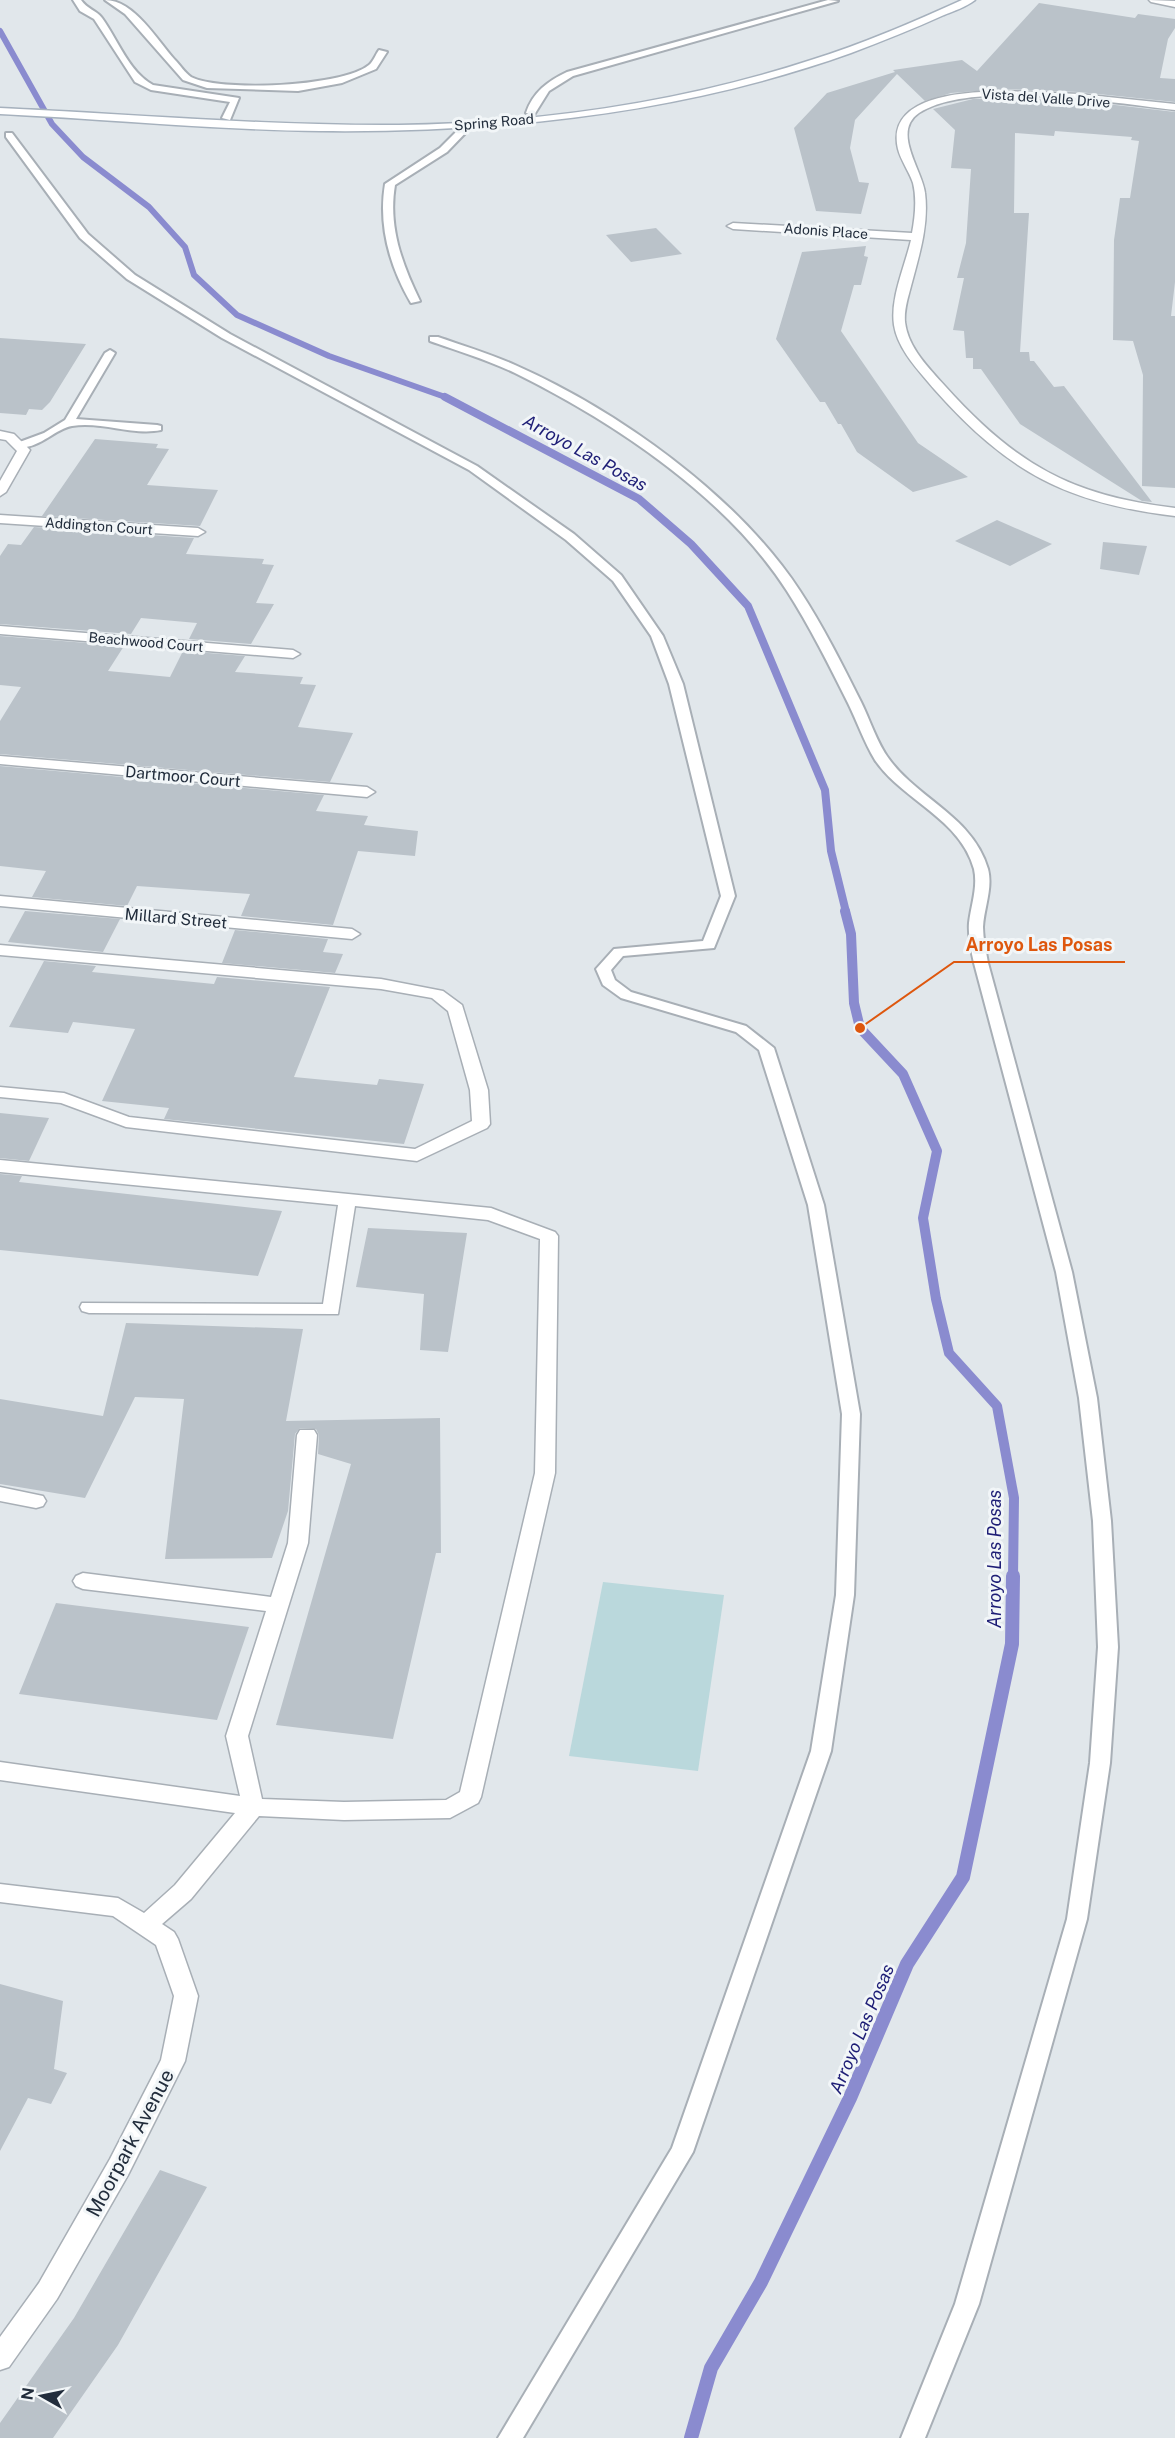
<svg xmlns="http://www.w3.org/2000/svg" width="1175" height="2438" viewBox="0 0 1175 2438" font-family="'Public Sans',sans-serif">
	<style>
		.green { fill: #bad8dc }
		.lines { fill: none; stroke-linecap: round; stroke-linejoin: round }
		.stream-far3 { stroke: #8a8bcf; stroke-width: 6 }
		.stream-far2 { stroke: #8a8bcf; stroke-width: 8 }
		.stream-far1 { stroke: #8a8bcf; stroke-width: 10 }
		.stream { stroke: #8a8bcf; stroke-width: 14 }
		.building { fill: #bac2c9 }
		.lane-casing { stroke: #a8afb6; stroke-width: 4 }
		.street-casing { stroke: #a8afb6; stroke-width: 3 }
		.secondary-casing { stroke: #a6b1bd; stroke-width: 3 }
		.lane { fill: #fff; fill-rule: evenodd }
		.street { fill: #fff; fill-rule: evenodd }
		.secondary { fill: #fff; fill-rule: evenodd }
		.labels { text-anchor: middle; stroke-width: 6; stroke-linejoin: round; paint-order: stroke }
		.far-street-label { font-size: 14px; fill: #222d3c; stroke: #f2f6f8 }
		.street-label { font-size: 16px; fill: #222d3c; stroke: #f2f6f8 }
		.water-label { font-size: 18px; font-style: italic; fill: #1e1e76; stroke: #f2f6f8 }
		.near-street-label { font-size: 20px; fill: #222d3c; stroke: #f2f6f8 }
		.leader { fill: none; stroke: #de570e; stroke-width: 2 }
		.callout-dot { fill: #de570e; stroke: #f2f6f8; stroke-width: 2 }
		.callout-label { font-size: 18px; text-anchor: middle; font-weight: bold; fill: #de570e; stroke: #f2f6f8; stroke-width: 6; stroke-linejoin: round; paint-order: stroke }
	</style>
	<rect width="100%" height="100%" fill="#e1e7eb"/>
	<path class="green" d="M 603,1582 L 724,1595 L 698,1771 L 569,1756 Z"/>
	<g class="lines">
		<path class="stream-far3" d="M 0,31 L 52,124 L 83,157 L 149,207 L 185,247 L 194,275 L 237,315 L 329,356 L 448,398"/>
		<path class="stream-far2" d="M 445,397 L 639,499 L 691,544 L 748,606 L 825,790 L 831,851 L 846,912"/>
		<path class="stream-far1" d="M 845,911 L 851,934 L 854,1003 L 860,1028 L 903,1074 L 937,1151 L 923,1218 L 936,1299 L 949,1353 L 997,1406 L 1014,1498 L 1013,1578"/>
		<path class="stream" d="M 691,2438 L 711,2368 L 761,2282 L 850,2098 L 907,1964 L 963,1877 L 1012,1644 L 1013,1576"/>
	</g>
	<g class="building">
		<path d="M 1039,3 L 1135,18 L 1138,14 L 1175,19 L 1175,28 L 1168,39 L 1160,78 L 1175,79 L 1175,102 L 1079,92 L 1002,89 L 951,93 L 925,101 L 897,74 L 855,120 L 850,148 L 859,182 L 869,183 L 861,214 L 816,211 L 794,128 L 827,93 L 895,72 L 893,70 L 962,60 L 977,71 Z"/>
		<path d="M 1007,98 L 1081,101 L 1175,112 L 1175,282 L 1171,316 L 1175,316 L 1175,488 L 1142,486 L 1143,375 L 1133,341 L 1113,340 L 1114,240 L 1120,198 L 1130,198 L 1139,141 L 1131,140 L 1132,137 L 1055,131 L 1054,136 L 1015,133 L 1014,213 L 1029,213 L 1020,352 L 1029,352 L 1030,361 L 1034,361 L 1054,387 L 1064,386 L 1152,502 L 1142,501 L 1020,424 L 981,369 L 973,369 L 973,358 L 966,358 L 964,331 L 953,330 L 964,278 L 957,278 L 966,243 L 971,169 L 951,168 L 955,130 L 933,109 L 973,99 Z"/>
		<path d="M 656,228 L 682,254 L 631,262 L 606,235 Z"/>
		<path d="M 866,246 L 864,256 L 868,257 L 861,285 L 854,285 L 841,331 L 918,443 L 968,477 L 913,492 L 857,452 L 841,424 L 838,424 L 825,402 L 820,402 L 776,339 L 802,252 Z"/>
		<path d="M 0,338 L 86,344 L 50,402 L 42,410 L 29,409 L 26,415 L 0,413 Z"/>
		<path d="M 95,439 L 158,444 L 156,448 L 169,449 L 147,485 L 218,490 L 200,526 L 42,516 Z"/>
		<path d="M 997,520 L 1052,544 L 1010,566 L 955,541 Z"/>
		<path d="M 34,527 L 194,538 L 186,554 L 264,559 L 262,564 L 274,565 L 256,603 L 274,604 L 251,644 L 189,639 L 197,623 L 141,618 L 131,634 L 0,624 L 0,556 L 8,544 L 21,545 Z"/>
		<path d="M 1103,542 L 1147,546 L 1139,575 L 1100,569 Z"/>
		<path d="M 0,636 L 124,646 L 108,671 L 170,677 L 183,651 L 245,656 L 235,672 L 303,677 L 300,684 L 316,685 L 298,727 L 353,733 L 330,782 L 0,754 L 0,721 L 21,687 L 0,685 Z"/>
		<path d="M 0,766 L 324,795 L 316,811 L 368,816 L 364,825 L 418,831 L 415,856 L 358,851 L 333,925 L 241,916 L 250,894 L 137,886 L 127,906 L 32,897 L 46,871 L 0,866 Z"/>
		<path d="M 25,911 L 120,919 L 103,952 L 8,942 Z"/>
		<path d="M 235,930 L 328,939 L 323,952 L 343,954 L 335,973 L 222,963 Z"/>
		<path d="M 44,961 L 96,966 L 92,972 L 214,984 L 217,977 L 330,987 L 294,1077 L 377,1085 L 379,1079 L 424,1084 L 404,1144 L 164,1119 L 169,1108 L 102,1101 L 135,1029 L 73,1022 L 68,1033 L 9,1027 Z"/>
		<path d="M 0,1113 L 49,1118 L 29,1161 L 0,1158 Z"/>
		<path d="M 0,1174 L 22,1176 L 19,1182 L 282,1211 L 258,1276 L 0,1250 Z"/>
		<path d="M 368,1228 L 467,1233 L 448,1352 L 420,1350 L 424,1294 L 356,1287 Z"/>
		<path d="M 126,1323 L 303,1329 L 286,1421 L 440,1418 L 441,1553 L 436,1553 L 393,1739 L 276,1725 L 351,1464 L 318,1454 L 319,1435 L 316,1429 L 300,1428 L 295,1434 L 288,1511 L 272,1558 L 165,1559 L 184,1399 L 135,1397 L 85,1498 L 0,1484 L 0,1399 L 103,1416 Z"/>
		<path d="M 56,1603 L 249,1627 L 217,1720 L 19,1694 Z"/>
		<path d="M 0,1984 L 63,2001 L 54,2069 L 67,2073 L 51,2104 L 28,2098 L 0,2151 Z"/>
		<path d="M 160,2170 L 207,2187 L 118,2345 L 53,2438 L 0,2438 L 0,2423 L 74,2318 Z"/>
	</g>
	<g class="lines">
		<defs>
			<g id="lane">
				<path d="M 73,0 L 81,0 C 87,9 96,10 102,18 C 118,40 129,72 153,85 L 239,98 L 230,120 L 222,118 L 230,102 L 151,90 L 135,82 L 94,19 L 80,11 Z"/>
				<path d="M 105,0 C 134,0 157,40 175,60 C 180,65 185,73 191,77 C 220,92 342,87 369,65 C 373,62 376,54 379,50 L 387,52 L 376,69 L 342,83 L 298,91 L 207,88 L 183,80 L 125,14 Z"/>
				<path d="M 828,0 L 838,1 L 573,76 L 549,91 L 534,115 L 526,113 C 533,92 548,81 567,72 Z"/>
				<path d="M 466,122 L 474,124 L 447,152 L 395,185 C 388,227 402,264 420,301 L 411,303 C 390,267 378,226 385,184 L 440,148 Z"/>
				<path d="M 6,133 L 12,133 L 88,234 L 135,275 L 230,334 L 477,466 L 574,534 L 621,575 L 663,636 L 683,684 L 735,896 L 714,948 L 623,956 L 611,970 L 615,980 L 631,992 L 746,1026 L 774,1048 L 824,1205 L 860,1414 L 854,1595 L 831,1751 L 693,2152 L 523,2438 L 498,2438 L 672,2148 L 811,1751 L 836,1595 L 842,1414 L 808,1205 L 759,1050 L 736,1032 L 621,998 L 603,985 L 596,969 L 614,949 L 703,941 L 721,896 L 669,684 L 651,636 L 613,581 L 566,540 L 469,470 L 222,338 L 127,279 L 80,238 L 6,137 Z"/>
				<path d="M 430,337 L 438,337 C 464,346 490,354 515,365 C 617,410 738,496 800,591 C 823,626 842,664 861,702 C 870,720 877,743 889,759 C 918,799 973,817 988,869 C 993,888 984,908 983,927 C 983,939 986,951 988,963 L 1072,1272 L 1097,1398 L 1111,1521 L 1118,1647 L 1110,1763 L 1087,1919 L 979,2304 L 925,2438 L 901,2438 L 955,2304 L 1067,1919 L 1090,1763 L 1098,1647 L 1093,1521 L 1079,1398 L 1056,1272 L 974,963 C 971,950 968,936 969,923 C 971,905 978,887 974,869 C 960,818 903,801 875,760 C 864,742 857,721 848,703 C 829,665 810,627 787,591 C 727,497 614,422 515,373 C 488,360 458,351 430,341 Z"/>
				<path d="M 110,350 L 115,353 L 76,419 L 157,425 L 161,426 L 161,430 C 133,436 101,421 72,426 C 56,428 37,451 17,447 L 17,443 L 44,433 L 65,420 L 105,353 Z"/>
			</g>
			<g id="street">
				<path d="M 1149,0 L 1175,1 L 1175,7 L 1151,2 Z"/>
				<path d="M 1002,91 L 1079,94 L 1175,104 L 1175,110 C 1113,103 972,79 919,113 C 891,132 923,171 925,193 C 929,225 919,256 911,286 C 908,298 904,309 905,322 C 908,348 929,368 945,386 C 1015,464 1071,496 1175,508 L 1175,516 C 1066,503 1008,472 935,390 C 919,371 898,350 894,325 C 890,298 905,266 911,240 L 733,229 L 727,226 L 733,223 L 912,233 C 915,217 917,199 913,183 C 909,171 901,161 898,149 C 885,94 969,92 1002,91 Z"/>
				<path d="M 0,431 L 14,434 L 30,450 L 6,492 L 0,496 L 0,481 L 17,451 L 6,440 L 0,439 Z"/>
				<path d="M 0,515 L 198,528 L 205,532 L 198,536 L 0,523 Z"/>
				<path d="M 0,626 L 293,650 L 300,654 L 293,658 L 0,634 Z"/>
				<path d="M 0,756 L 367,787 L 375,792 L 367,797 L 0,764 Z"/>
				<path d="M 0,896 L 352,929 L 360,934 L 352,939 L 0,906 Z"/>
				<path d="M 0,945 L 381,979 L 443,991 L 462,1005 L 488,1090 L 490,1124 L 487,1128 L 417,1161 L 126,1127 L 61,1103 L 0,1097 L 0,1087 L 64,1093 L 129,1117 L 415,1149 L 472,1121 L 470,1090 L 448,1011 L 432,998 L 381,989 L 0,955 Z"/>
				<path d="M 0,1160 L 491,1208 L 555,1232 L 558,1236 L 555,1473 L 481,1797 L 478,1803 L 450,1818 L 344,1820 L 259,1816 L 191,1899 L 162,1924 L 174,1932 L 178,1939 L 198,1996 L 185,2061 L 128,2175 L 57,2299 L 9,2367 L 0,2370 L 0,2337 L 39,2283 L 110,2159 L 161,2060 L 174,1996 L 156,1945 L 113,1916 L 0,1902 L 0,1884 L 118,1898 L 144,1913 L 175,1885 L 235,1813 L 0,1780 L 0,1762 L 240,1796 L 226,1736 L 266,1611 L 83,1589 L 76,1586 L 73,1581 L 76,1576 L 83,1573 L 271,1597 L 288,1543 L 297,1435 L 300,1430 L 314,1430 L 317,1435 L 308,1543 L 248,1736 L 262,1799 L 344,1802 L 446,1800 L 460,1792 L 535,1473 L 540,1239 L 488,1220 L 355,1206 L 338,1314 L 89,1313 L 82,1311 L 80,1307 L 82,1303 L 323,1304 L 338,1205 L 0,1172 Z"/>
				<path d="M 0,1487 L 43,1496 L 46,1501 L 43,1506 L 36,1508 L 0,1501 Z"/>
			</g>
			<path id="secondary" d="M 962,0 L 975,0 C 966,7 954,11 944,15 C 913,29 883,41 851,53 C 681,114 499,133 320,131 C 213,130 106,119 0,114 L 0,108 C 133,114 265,126 399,125 C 537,123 679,103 811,60 C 863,44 913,22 962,0 Z"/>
		</defs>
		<use href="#lane" class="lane-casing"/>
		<use href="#street" class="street-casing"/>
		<use href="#secondary" class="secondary-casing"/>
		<use href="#lane" class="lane"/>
		<use href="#street" class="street"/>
		<use href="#secondary" class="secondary"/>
	</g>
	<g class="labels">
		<g class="far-street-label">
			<text transform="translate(1046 98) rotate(4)" y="5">Vista del Valle Drive</text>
			<text transform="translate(494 122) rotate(-5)" y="5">Spring Road</text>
			<text transform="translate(826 231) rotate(4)" y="5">Adonis Place</text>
			<text transform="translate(99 526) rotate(4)" y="5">Addington Court</text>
			<text transform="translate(146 642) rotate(5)" y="5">Beachwood Court</text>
		</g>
		<g class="street-label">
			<text transform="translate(183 776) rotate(5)" y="6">Dartmoor Court</text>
			<text transform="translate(176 918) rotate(5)" y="6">Millard Street</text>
		</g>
		<g class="water-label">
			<text transform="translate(585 453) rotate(29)" y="6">Arroyo Las Posas</text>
			<text transform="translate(995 1559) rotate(-90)" y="6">Arroyo Las Posas</text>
			<text transform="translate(862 2029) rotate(-67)" y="6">Arroyo Las Posas</text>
		</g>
		<g class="near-street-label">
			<text transform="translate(130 2143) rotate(-62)" y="7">Moorpark Avenue</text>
		</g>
	</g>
	<path class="leader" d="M860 1028L954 962H1125"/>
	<circle class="callout-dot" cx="860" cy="1028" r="6"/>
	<g class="callout-label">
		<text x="1039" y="951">Arroyo Las Posas</text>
	</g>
	<g transform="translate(42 2396) rotate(279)" stroke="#f2f6f8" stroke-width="4.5" paint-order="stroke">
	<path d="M0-4.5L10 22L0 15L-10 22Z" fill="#222d3c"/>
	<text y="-9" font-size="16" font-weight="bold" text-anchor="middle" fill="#222d3c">N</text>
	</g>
</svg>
